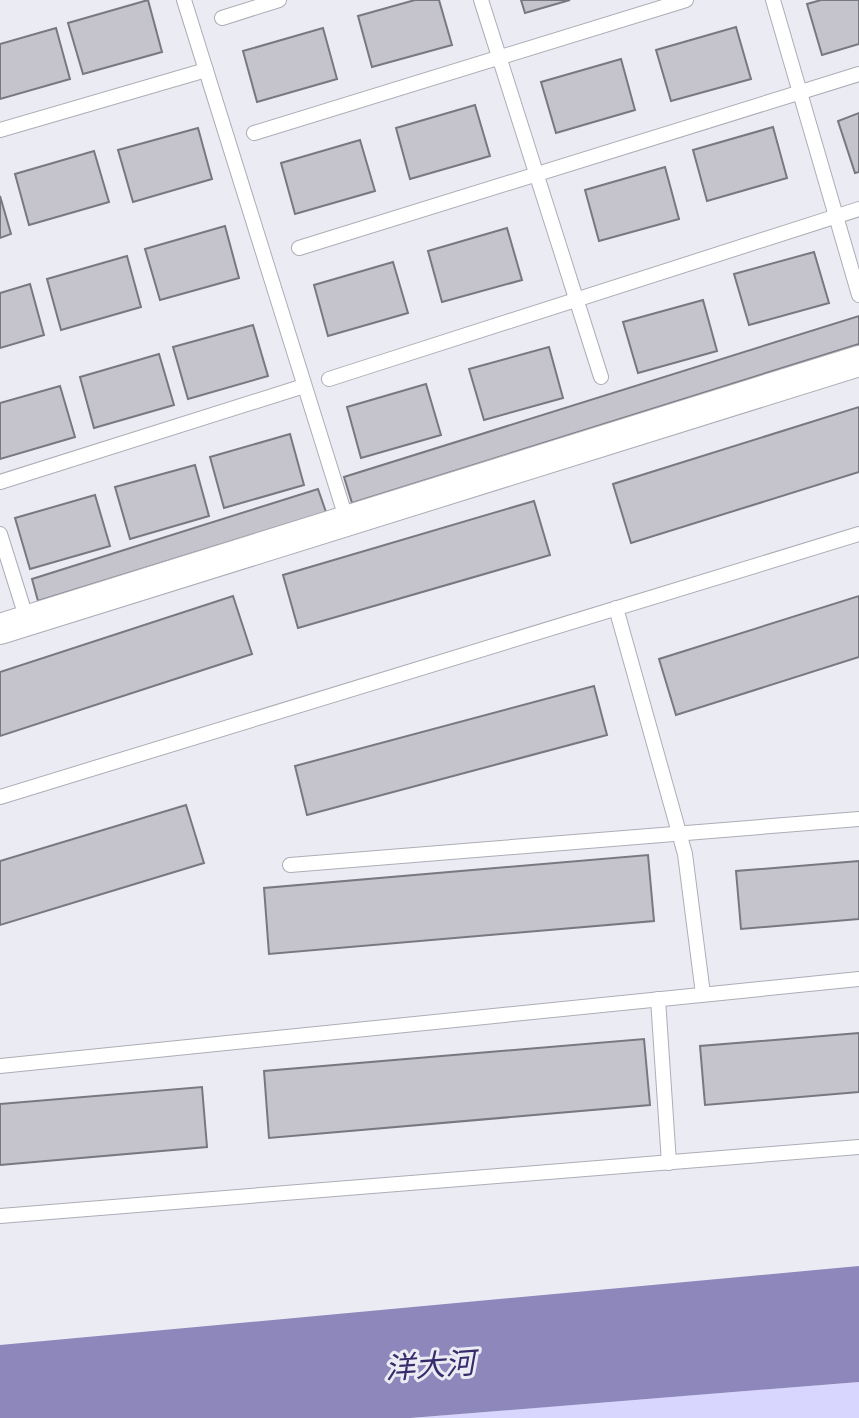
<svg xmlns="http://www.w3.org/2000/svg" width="859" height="1418" viewBox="0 0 859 1418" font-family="'Alegreya Sans','Noto Sans SC',sans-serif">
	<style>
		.green { fill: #d8d5fe }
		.water { fill: #8d87bb }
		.building { fill: #c5c4cd; stroke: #787880; stroke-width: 2 }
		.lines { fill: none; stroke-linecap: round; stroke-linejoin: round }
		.lane-casing { stroke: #adadb6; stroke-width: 16 }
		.street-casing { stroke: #adadb6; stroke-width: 32 }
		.lane { stroke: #fff; stroke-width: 14 }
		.street { stroke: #fff; stroke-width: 30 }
		.labels { text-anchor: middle; stroke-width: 6; stroke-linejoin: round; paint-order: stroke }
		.water-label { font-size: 30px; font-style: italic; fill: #382b6b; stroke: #ebebf4 }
	</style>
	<rect width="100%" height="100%" fill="#ebebf4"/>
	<path class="green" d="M 859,1382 L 859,1418 L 410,1418 Z"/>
	<path class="water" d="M 859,1266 L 859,1382 L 410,1418 L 0,1418 L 0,1345 Z"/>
	<g class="building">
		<path d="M 148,0 L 162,52 L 83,74 L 68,23 Z"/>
		<path d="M 415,0 L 439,0 L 452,45 L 372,67 L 358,16 Z"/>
		<path d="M 521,0 L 570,0 L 525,13 Z"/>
		<path d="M 821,0 L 859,0 L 859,44 L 822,55 L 807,4 Z"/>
		<path d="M 736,27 L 751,79 L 671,101 L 656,50 Z"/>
		<path d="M 56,28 L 70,79 L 0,99 L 0,44 Z"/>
		<path d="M 323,28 L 337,79 L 257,102 L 243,51 Z"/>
		<path d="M 621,59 L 635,110 L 556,133 L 541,82 Z"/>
		<path d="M 475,105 L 490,156 L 410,179 L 396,128 Z"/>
		<path d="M 859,113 L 859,172 L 855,173 L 838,121 Z"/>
		<path d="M 773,127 L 787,178 L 707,201 L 693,150 Z"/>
		<path d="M 198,128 L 212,179 L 133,202 L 118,150 Z"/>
		<path d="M 360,140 L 375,191 L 295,214 L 281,163 Z"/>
		<path d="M 94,151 L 109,202 L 29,225 L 15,174 Z"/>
		<path d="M 665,167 L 679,219 L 599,241 L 585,190 Z"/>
		<path d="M 0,196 L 11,234 L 0,238 Z"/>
		<path d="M 225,226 L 239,278 L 160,300 L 145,249 Z"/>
		<path d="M 507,228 L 522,280 L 442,302 L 428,251 Z"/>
		<path d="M 814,252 L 829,303 L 749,325 L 734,274 Z"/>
		<path d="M 127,256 L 141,307 L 61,330 L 47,279 Z"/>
		<path d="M 393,262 L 408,313 L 328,336 L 314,285 Z"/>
		<path d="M 30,284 L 44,335 L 0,348 L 0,293 Z"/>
		<path d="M 703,300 L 717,351 L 638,373 L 623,322 Z"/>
		<path d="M 859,316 L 859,344 L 352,503 L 344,477 Z"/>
		<path d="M 253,325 L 268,376 L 188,399 L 173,347 Z"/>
		<path d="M 549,347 L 563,398 L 484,420 L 469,369 Z"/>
		<path d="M 159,354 L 174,405 L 94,428 L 80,377 Z"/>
		<path d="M 426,384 L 441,435 L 361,458 L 347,407 Z"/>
		<path d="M 60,386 L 75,437 L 0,459 L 0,403 Z"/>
		<path d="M 859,407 L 859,472 L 631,543 L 613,484 Z"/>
		<path d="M 290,434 L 304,485 L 224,508 L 210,457 Z"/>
		<path d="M 195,465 L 209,516 L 130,539 L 115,487 Z"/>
		<path d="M 318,489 L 326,512 L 38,601 L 32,579 Z"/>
		<path d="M 95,495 L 110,546 L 30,569 L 15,518 Z"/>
		<path d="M 534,501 L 550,555 L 298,628 L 283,575 Z"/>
		<path d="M 233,596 L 252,654 L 0,736 L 0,672 Z"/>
		<path d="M 859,596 L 859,657 L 676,715 L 659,659 Z"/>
		<path d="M 594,686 L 607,735 L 307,815 L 295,766 Z"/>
		<path d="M 186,805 L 204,863 L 0,925 L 0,861 Z"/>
		<path d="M 648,855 L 654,921 L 269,954 L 264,888 Z"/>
		<path d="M 859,861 L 859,919 L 741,929 L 736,871 Z"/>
		<path d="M 859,1033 L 859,1092 L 705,1105 L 700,1046 Z"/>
		<path d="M 644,1039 L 650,1105 L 269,1138 L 264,1071 Z"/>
		<path d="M 202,1087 L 207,1147 L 0,1165 L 0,1104 Z"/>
	</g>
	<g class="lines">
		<defs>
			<g id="lane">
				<path d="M 184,0 L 347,521"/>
				<path d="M 481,0 L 601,377"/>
				<path d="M 773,0 L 859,295"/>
				<path d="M 222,18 L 279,0"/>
				<path d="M 0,130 L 206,70"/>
				<path d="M 254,133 L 686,0"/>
				<path d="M 299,248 L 859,74"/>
				<path d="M 329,379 L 859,209"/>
				<path d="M 0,482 L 304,386"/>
				<path d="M 0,534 L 27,620"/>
				<path d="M 616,608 L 685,854 L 703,994"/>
				<path d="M 0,797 L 859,534"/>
				<path d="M 290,865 L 859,819"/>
				<path d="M 658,999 L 669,1163"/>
				<path d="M 0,1066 L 859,979"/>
				<path d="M 0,1216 L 859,1147"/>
			</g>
			<path id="street" d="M 0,629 L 859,361"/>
		</defs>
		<use href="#lane" class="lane-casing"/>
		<use href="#street" class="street-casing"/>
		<use href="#lane" class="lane"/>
		<use href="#street" class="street"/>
	</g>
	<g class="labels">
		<g class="water-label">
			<text transform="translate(430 1366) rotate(-4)" y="10">洋大河</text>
		</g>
	</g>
</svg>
